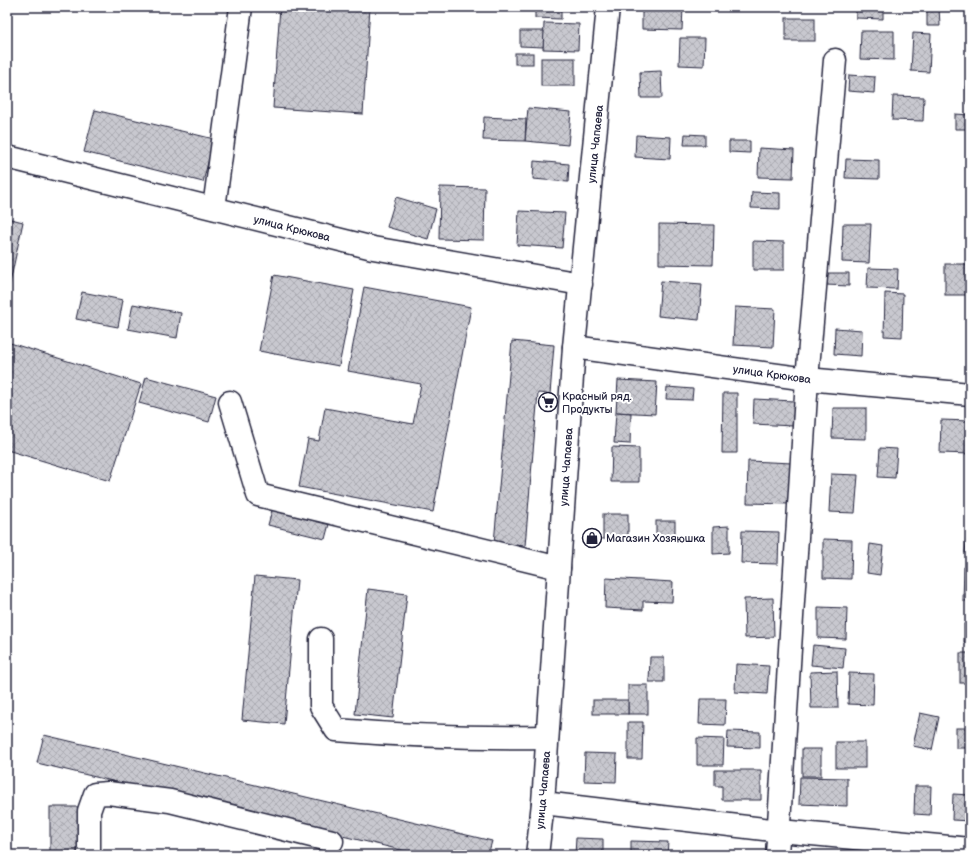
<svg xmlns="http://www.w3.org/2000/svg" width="977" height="862" viewBox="0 0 977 862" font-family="'Balsamiq Sans',sans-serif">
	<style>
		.building { fill: url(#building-cross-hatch); stroke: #22223b }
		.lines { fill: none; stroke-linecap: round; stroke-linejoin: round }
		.minor-casing { stroke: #22223b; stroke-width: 25 }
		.minor { stroke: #fff; stroke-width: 22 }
		.labels { text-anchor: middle; stroke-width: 4; stroke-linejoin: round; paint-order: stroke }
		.street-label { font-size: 11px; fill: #22223b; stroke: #fff }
		.poi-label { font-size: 11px; fill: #22223b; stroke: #fff; text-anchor: start }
	</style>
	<defs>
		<pattern id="building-cross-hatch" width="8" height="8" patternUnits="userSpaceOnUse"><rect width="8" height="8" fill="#c8c8cf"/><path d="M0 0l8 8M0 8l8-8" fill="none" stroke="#acacb3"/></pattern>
	</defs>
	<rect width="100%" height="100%" fill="#fff"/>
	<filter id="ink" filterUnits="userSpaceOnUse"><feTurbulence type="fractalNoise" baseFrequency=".025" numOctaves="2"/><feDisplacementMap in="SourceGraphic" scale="8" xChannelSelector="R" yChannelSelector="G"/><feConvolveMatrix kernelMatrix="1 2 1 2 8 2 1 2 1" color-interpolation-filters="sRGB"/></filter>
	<g filter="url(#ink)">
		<g class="building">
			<path d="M 280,7 L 370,7 L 363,114 L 273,108 Z"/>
			<path d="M 535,7 L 561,7 L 561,19 L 535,18 Z"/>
			<path d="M 642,7 L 683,7 L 682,30 L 642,29 Z"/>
			<path d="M 856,7 L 883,7 L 883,19 L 856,18 Z"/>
			<path d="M 927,7 L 939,7 L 940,26 L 927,26 Z"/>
			<rect x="786" y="18" width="29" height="23"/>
			<path d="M 544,23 L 579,24 L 578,50 L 543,49 Z"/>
			<path d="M 520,31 L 544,31 L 543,47 L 520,46 Z"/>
			<path d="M 861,31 L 894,31 L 894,60 L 860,59 Z"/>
			<path d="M 913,33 L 931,34 L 929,72 L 911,71 Z"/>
			<path d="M 680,38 L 705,38 L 704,66 L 679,65 Z"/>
			<rect x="515" y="53" width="18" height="11"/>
			<rect x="541" y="58" width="34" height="28"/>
			<path d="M 661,71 L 662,98 L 641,98 L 640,72 Z"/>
			<path d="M 849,75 L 875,77 L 874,93 L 848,91 Z"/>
			<path d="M 966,79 L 970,79 L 970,104 L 967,104 Z"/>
			<path d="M 893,96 L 924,97 L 923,121 L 892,120 Z"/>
			<path d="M 528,108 L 571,112 L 568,145 L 525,141 Z"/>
			<path d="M 95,110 L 214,139 L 203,182 L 84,152 Z"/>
			<path d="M 955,114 L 970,115 L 970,129 L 955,129 Z"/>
			<path d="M 484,117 L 526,119 L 525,141 L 483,140 Z"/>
			<path d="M 685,134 L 705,135 L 705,145 L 684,145 Z"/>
			<path d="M 636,135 L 671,137 L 670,159 L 635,157 Z"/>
			<path d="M 729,141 L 750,141 L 750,153 L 729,152 Z"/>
			<path d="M 759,148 L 794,150 L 793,178 L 758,177 Z"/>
			<path d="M 846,159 L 879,160 L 879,179 L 845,178 Z"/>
			<path d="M 534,161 L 569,164 L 568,182 L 533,179 Z"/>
			<path d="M 440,187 L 485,188 L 484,240 L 439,239 Z"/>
			<path d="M 752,192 L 780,193 L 780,209 L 751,208 Z"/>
			<path d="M 396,197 L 436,209 L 428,239 L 387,227 Z"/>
			<path d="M 519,211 L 565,213 L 562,248 L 517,245 Z"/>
			<path d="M 7,218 L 23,222 L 7,297 Z"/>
			<path d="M 659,224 L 714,225 L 713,265 L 659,264 Z"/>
			<path d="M 843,224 L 871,224 L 869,263 L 842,262 Z"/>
			<path d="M 753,241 L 784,242 L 784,270 L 753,270 Z"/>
			<rect x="945" y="264" width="22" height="31"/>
			<path d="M 868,268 L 898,269 L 897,289 L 867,288 Z"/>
			<path d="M 826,273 L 849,273 L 849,286 L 826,285 Z"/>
			<path d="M 274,275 L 354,290 L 339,366 L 259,351 Z"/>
			<path d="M 661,281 L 702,284 L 699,320 L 658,316 Z"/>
			<path d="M 364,287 L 471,307 L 433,512 L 299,487 L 308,439 L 319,441 L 325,408 L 413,424 L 421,384 L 348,371 Z"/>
			<path d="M 82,292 L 123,300 L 118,327 L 76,319 Z"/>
			<path d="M 885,293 L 903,294 L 902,337 L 884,336 Z"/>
			<path d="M 133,304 L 181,313 L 177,338 L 128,329 Z"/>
			<path d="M 735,307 L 775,309 L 773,347 L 733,345 Z"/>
			<path d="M 835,328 L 862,330 L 861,356 L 834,354 Z"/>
			<path d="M 512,341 L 554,345 L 550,394 L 538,393 L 525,546 L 494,543 Z"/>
			<path d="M 7,342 L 141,384 L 110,481 L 7,450 Z"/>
			<path d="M 146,377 L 216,396 L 209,422 L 139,403 Z"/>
			<path d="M 618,380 L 657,382 L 655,414 L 616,412 Z"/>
			<path d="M 667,387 L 693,389 L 692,400 L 666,399 Z"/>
			<path d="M 723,393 L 737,393 L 737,453 L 722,453 Z"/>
			<path d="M 754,399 L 794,401 L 793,426 L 753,424 Z"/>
			<path d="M 833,408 L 866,408 L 866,439 L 832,438 Z"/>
			<path d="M 616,412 L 631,413 L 630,444 L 614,443 Z"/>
			<path d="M 941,420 L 970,421 L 970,454 L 940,453 Z"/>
			<path d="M 612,447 L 639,448 L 639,482 L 611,482 Z"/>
			<path d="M 880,448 L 897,449 L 895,478 L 878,477 Z"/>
			<path d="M 748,461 L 792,463 L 790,504 L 747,503 Z"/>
			<path d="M 831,474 L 858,475 L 855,513 L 829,512 Z"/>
			<path d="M 272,510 L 329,524 L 325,539 L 268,525 Z"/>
			<rect x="603" y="514" width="25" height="25"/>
			<rect x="656" y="521" width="19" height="16"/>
			<path d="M 729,526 L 729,553 L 713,554 L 713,527 Z"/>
			<path d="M 742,531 L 779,532 L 778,564 L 741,563 Z"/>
			<path d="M 967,532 L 970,533 L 970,553 L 965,553 Z"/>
			<path d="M 823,539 L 852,540 L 851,579 L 823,578 Z"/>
			<path d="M 870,544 L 883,546 L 880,575 L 867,573 Z"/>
			<path d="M 964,567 L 970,567 L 970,601 L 963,601 Z"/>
			<path d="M 255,576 L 297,580 L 284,724 L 242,720 Z"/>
			<path d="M 606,578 L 673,582 L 672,602 L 643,601 L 643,610 L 605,608 Z"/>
			<path d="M 368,589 L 407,594 L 393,718 L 355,714 Z"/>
			<path d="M 773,598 L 774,637 L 745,638 L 744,599 Z"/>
			<path d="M 818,607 L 847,608 L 846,639 L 818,638 Z"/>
			<rect x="964" y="624" width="6" height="18"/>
			<path d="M 813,645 L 845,648 L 843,668 L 811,665 Z"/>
			<rect x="960" y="653" width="10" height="30"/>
			<path d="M 650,657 L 664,657 L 664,682 L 649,682 Z"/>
			<path d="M 736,664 L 769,666 L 767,694 L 735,692 Z"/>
			<path d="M 837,671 L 838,708 L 811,708 L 810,672 Z"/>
			<path d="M 849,673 L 874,674 L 873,705 L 848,704 Z"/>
			<rect x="628" y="685" width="20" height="29"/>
			<path d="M 700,699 L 726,699 L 725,725 L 699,724 Z"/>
			<rect x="593" y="700" width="35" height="14"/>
			<path d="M 920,713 L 939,717 L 932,750 L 913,746 Z"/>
			<path d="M 628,722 L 643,722 L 642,759 L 628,759 Z"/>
			<rect x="956" y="728" width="14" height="20"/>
			<path d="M 728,731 L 760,732 L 760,748 L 727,747 Z"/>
			<path d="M 44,735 L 492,841 L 488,855 L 422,855 L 37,763 Z"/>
			<path d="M 697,738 L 724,739 L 723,765 L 697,765 Z"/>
			<rect x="836" y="742" width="29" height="26"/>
			<rect x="802" y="749" width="19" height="27"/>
			<path d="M 585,753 L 617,754 L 616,782 L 584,781 Z"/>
			<path d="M 715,770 L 761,770 L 761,800 L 722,800 L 722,786 L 715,786 Z"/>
			<path d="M 800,777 L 847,778 L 847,806 L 799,804 Z"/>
			<path d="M 915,786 L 931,786 L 930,815 L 914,814 Z"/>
			<path d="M 953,794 L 970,795 L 970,821 L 952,820 Z"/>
			<rect x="50" y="807" width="29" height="48"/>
			<path d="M 576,838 L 603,839 L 603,855 L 575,855 Z"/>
			<path d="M 631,841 L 668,842 L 667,855 L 631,855 Z"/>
			<rect x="696" y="853" width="28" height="2"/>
		</g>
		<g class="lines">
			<defs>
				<g id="minor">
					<path d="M 7,157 L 373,248 L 581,284"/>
					<path d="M 214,208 L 241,7"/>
					<path d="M 574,347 L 807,379 L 970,394"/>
					<path d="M 230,402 L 258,495 L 559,568"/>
					<path d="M 321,639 L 321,706 L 336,730 C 406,736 477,738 547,737"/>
					<path d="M 543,803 L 780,831 L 970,849"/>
					<path d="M 89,855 L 89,811 L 95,794 L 108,793 L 170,801 L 332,841"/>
					<path d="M 537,855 L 543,803 L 574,347 L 608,7"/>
					<path d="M 777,855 L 807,379 L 835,60"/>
				</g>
			</defs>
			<use href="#minor" class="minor-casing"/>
			<use href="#minor" class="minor"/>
		</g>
	</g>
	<defs>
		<symbol id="supermarket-ring" viewBox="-11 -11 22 22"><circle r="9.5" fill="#fff" stroke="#22223b" stroke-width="1.5"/><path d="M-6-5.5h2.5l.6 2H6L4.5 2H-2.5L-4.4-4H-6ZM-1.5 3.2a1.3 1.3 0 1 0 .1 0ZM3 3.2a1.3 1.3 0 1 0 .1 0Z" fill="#22223b"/></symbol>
		<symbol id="shop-ring" viewBox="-11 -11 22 22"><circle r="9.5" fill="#fff" stroke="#22223b" stroke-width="1.5"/><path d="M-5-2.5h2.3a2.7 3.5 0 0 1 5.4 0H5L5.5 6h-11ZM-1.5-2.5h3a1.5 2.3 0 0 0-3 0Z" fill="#22223b"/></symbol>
	</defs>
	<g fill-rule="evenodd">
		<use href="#supermarket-ring" x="537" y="391" width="22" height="22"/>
		<use href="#shop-ring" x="581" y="527" width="22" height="22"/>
	</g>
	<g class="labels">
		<g class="street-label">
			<text transform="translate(595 144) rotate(-84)" y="4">улица Чапаева</text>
			<text transform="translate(292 228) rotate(14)" y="4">улица Крюкова</text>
			<text transform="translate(772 374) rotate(8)" y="4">улица Крюкова</text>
			<text transform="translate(566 467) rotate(-86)" y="4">улица Чапаева</text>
			<text transform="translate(543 790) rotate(-85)" y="4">улица Чапаева</text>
		</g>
		<g class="poi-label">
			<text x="562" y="400">Красный ряд.<tspan x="562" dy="13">Продукты</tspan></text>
			<text x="606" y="542">Магазин Хозяюшка</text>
		</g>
	</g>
	<rect width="977" height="862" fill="none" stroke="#fff" stroke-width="24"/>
	<rect x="12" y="12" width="953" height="838" fill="none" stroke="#22223b" stroke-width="1.5" filter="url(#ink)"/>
</svg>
